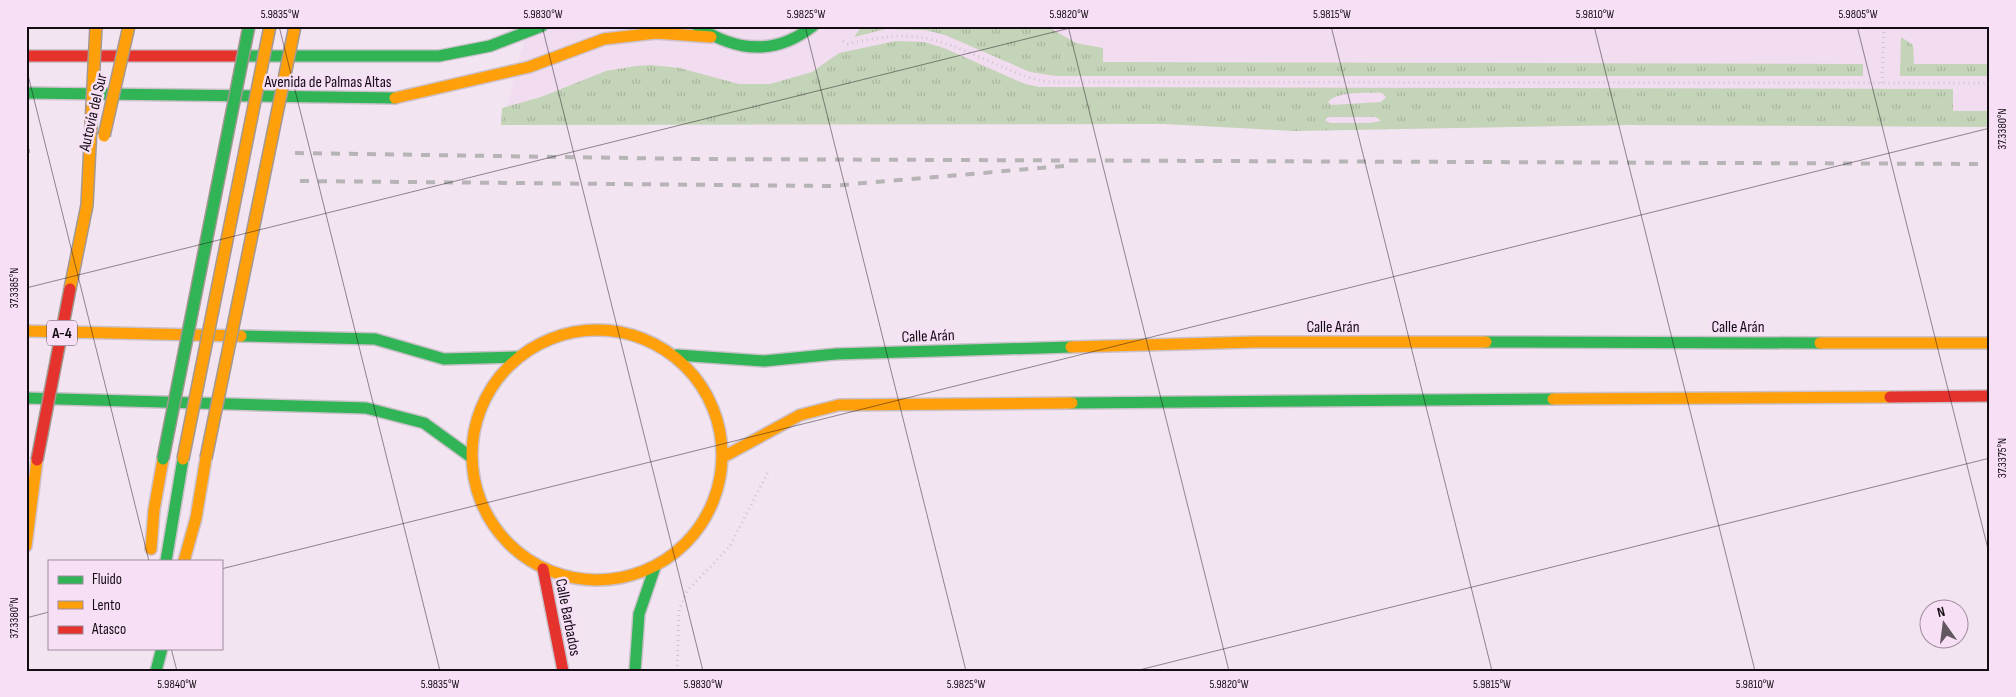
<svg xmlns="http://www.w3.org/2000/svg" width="2016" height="697" viewBox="0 0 2016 697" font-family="'Sofia Sans Condensed',sans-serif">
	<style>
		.built { fill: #f2dcf0 }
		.grass { fill: url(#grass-tufts); fill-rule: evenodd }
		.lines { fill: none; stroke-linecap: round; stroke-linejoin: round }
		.fast-casing { stroke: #cbc1ca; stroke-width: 14 }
		.slow-casing { stroke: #cbc1ca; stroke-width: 14 }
		.jam-casing { stroke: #cbc1ca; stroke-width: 14 }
		.path { stroke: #cdc8cc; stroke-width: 3; stroke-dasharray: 1 4; stroke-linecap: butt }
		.fast { stroke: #30b455; stroke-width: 11 }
		.slow { stroke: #ff9f0a; stroke-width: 11 }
		.jam { stroke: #e5322d; stroke-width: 11 }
		.rail { stroke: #b7b4b6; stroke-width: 4; stroke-dasharray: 9 9; stroke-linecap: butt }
		.fast-bridge-casing { stroke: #a39992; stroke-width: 14; stroke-linecap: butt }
		.slow-bridge-casing { stroke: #a39992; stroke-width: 14; stroke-linecap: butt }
		.jam-bridge-casing { stroke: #a39992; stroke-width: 14; stroke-linecap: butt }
		.fast-bridge { stroke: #30b455; stroke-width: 11 }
		.slow-bridge { stroke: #ff9f0a; stroke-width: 11 }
		.jam-bridge { stroke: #e5322d; stroke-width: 11 }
		.ticks { fill: none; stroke: #140c13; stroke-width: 1; stroke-opacity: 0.45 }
		.labels { text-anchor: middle; stroke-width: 5; stroke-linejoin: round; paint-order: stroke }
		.shield { fill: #f7e0f5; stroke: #584c57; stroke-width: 1 }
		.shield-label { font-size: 15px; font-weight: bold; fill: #140c13 }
		.street-label { font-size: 16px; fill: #140c13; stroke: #f7e0f5 }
		.neatline { fill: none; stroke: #140c13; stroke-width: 2 }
		.ticks-label { font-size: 12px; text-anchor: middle; fill: #140c13 }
	</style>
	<defs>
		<pattern id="grass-tufts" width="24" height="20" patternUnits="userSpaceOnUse" patternTransform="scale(1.25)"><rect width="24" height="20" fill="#c4d4b8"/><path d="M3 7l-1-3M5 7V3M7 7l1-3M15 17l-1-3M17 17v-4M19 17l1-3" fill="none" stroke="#a8b59d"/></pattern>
	</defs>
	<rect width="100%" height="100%" fill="#f2e5f1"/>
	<path class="built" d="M 528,26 L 1990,26 L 1990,127 L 1628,125 L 1294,131 L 1164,124 L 502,125 Z"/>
	<g class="grass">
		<path d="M 862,26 L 1046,26 L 1076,43 L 1103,48 L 1103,62 L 1863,64 L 1863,76 L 1055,76 L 1030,72 L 945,35 L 925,30 L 886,29 L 854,37 Z"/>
		<path d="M 1901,37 L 1913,45 L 1914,64 L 1990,64 L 1990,76 L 1900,76 Z"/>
		<path d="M 896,41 L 924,42 L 944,48 L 1025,84 L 1040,87 L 1953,89 L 1953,111 L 1990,111 L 1990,127 L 1628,125 L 1294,131 L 1164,124 L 501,125 L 502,108 L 541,97 L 606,71 L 636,66 L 651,65 L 680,68 L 739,84 L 770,84 L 812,72 L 839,53 ZM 1382,93 L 1386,97 L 1381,102 L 1331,105 L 1328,102 C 1338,91 1367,93 1382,93 ZM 1328,117 L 1376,117 L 1381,121 L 1370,123 L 1330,123 L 1325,120 Z"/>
	</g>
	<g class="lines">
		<defs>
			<g id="fast">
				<path d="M 697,26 C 736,52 775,56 813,26"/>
				<path d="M 245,56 L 439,56 L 490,46 L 542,26"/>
				<path d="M 26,93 L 395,98"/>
				<path d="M 241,336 L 375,339 L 444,359 L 517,357"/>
				<path d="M 1486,342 L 1820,343"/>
				<path d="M 677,355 L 764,361 L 836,354 L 1071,347"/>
				<path d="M 26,398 L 366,408 L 424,423 L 471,457"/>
				<path d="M 1072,403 L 1553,399"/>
				<path d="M 166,561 L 183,459"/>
				<path d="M 156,671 L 162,648"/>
				<path d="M 635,671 L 639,614 L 655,567"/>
			</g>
			<g id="slow">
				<path d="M 395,98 L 529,67 L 604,39 L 656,33 L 711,37"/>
				<circle cx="597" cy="455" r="125"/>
				<path d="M 26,331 L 241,336"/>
				<path d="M 1820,343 L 1990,343"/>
				<path d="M 1071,347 L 1255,342 L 1486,342"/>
				<path d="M 1553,399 L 1890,397"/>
				<path d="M 725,456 L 800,415 L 839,405 L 1072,403"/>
				<path d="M 26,546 L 37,460"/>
				<path d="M 151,549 L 154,510 L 163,459"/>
				<path d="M 184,561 L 196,518 L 206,458"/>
			</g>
			<g id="jam">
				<path d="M 26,56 L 245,56"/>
				<path d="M 1890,397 L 1990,396"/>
				<path d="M 543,569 L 563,671"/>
			</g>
		</defs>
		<use href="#fast" class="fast-casing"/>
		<use href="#slow" class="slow-casing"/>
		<use href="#jam" class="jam-casing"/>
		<g class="path">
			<path d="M 843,41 L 848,44 C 912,29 932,36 991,62 C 1010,70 1028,79 1048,82 L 1990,83"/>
			<path d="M 1882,83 L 1884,26"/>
			<path d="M 677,671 L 679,610 L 687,591 L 730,546 L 768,472"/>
		</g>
		<use href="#fast" class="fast"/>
		<use href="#slow" class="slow"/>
		<use href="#jam" class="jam"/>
		<g class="rail">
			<path d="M 26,151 L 30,151"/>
			<path d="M 295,153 L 694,159 L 1990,164"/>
			<path d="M 26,179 L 29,179"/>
			<path d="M 300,181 L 830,186 L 1064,166"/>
		</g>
		<defs>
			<path id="fast-bridge" d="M 163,459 L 249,26"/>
			<g id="slow-bridge">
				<path d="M 104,136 L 129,26"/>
				<path d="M 70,289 L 87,205 L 96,26"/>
				<path d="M 206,458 L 295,26"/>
				<path d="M 183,459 L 270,26"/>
			</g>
			<path id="jam-bridge" d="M 37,460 L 70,289"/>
		</defs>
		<use href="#fast-bridge" class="fast-bridge-casing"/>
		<use href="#slow-bridge" class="slow-bridge-casing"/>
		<use href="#jam-bridge" class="jam-bridge-casing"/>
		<use href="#fast-bridge" class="fast-bridge"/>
		<use href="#slow-bridge" class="slow-bridge"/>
		<use href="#jam-bridge" class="jam-bridge"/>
	</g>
	<path class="ticks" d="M 279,26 L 440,671M 542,26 L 703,671M 805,26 L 966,671M 1068,26 L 1229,671M 1331,26 L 1492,671M 1594,26 L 1755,671M 1857,26 L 1990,557M 26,67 L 149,561M 26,288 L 1078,26M 221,569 L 1990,128M 26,618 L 49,612M 171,648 L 177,671M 1135,671 L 1990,458"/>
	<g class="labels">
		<rect class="shield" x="47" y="320.5" width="30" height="25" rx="4"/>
		<g class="shield-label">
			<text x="62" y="338">A-4</text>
		</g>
		<g class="street-label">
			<text x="328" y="87">Avenida de Palmas Altas</text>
			<text transform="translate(92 112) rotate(-77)" y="6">Autovía del Sur</text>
			<text x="1333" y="332">Calle Arán</text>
			<text x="1738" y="332">Calle Arán</text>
			<text transform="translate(928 335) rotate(-2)" y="6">Calle Arán</text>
			<text transform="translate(569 617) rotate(79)" y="6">Calle Barbados</text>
		</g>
	</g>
	<rect width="2016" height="697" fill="none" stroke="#f7e0f5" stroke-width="55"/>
	<rect x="48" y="560" width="175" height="90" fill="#f7e0f5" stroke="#9c8b9b"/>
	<rect x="58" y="576" width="25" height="8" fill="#30b455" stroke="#9c8b9b"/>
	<text x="92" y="584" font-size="15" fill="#140c13">Fluido</text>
	<rect x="58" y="601" width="25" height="8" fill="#ff9f0a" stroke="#9c8b9b"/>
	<text x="92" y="610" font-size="15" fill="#140c13">Lento</text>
	<rect x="58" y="626" width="25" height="8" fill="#e5322d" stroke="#9c8b9b"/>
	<text x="92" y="634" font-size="15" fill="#140c13">Atasco</text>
	<g transform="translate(1944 624) rotate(346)"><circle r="24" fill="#f7e0f5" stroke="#9c8b9b"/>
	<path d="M0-4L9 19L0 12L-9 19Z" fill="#625861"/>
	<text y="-8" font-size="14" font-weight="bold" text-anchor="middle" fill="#140c13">N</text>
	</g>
	<rect x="28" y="28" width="1960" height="642" class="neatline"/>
	<g class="ticks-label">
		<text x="280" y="18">5.9835°W</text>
		<text x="543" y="18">5.9830°W</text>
		<text x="806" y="18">5.9825°W</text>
		<text x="1069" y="18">5.9820°W</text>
		<text x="1332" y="18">5.9815°W</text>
		<text x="1595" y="18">5.9810°W</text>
		<text x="1858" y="18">5.9805°W</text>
		<text transform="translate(2002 129) rotate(-90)" y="4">37.3380°N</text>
		<text transform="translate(14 288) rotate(-90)" y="4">37.3385°N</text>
		<text transform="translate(2002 458) rotate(-90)" y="4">37.3375°N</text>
		<text transform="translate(14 618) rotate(-90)" y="4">37.3380°N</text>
		<text x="177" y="688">5.9840°W</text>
		<text x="440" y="688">5.9835°W</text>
		<text x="703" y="688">5.9830°W</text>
		<text x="966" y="688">5.9825°W</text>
		<text x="1229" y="688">5.9820°W</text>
		<text x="1492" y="688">5.9815°W</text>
		<text x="1755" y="688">5.9810°W</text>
	</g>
</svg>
